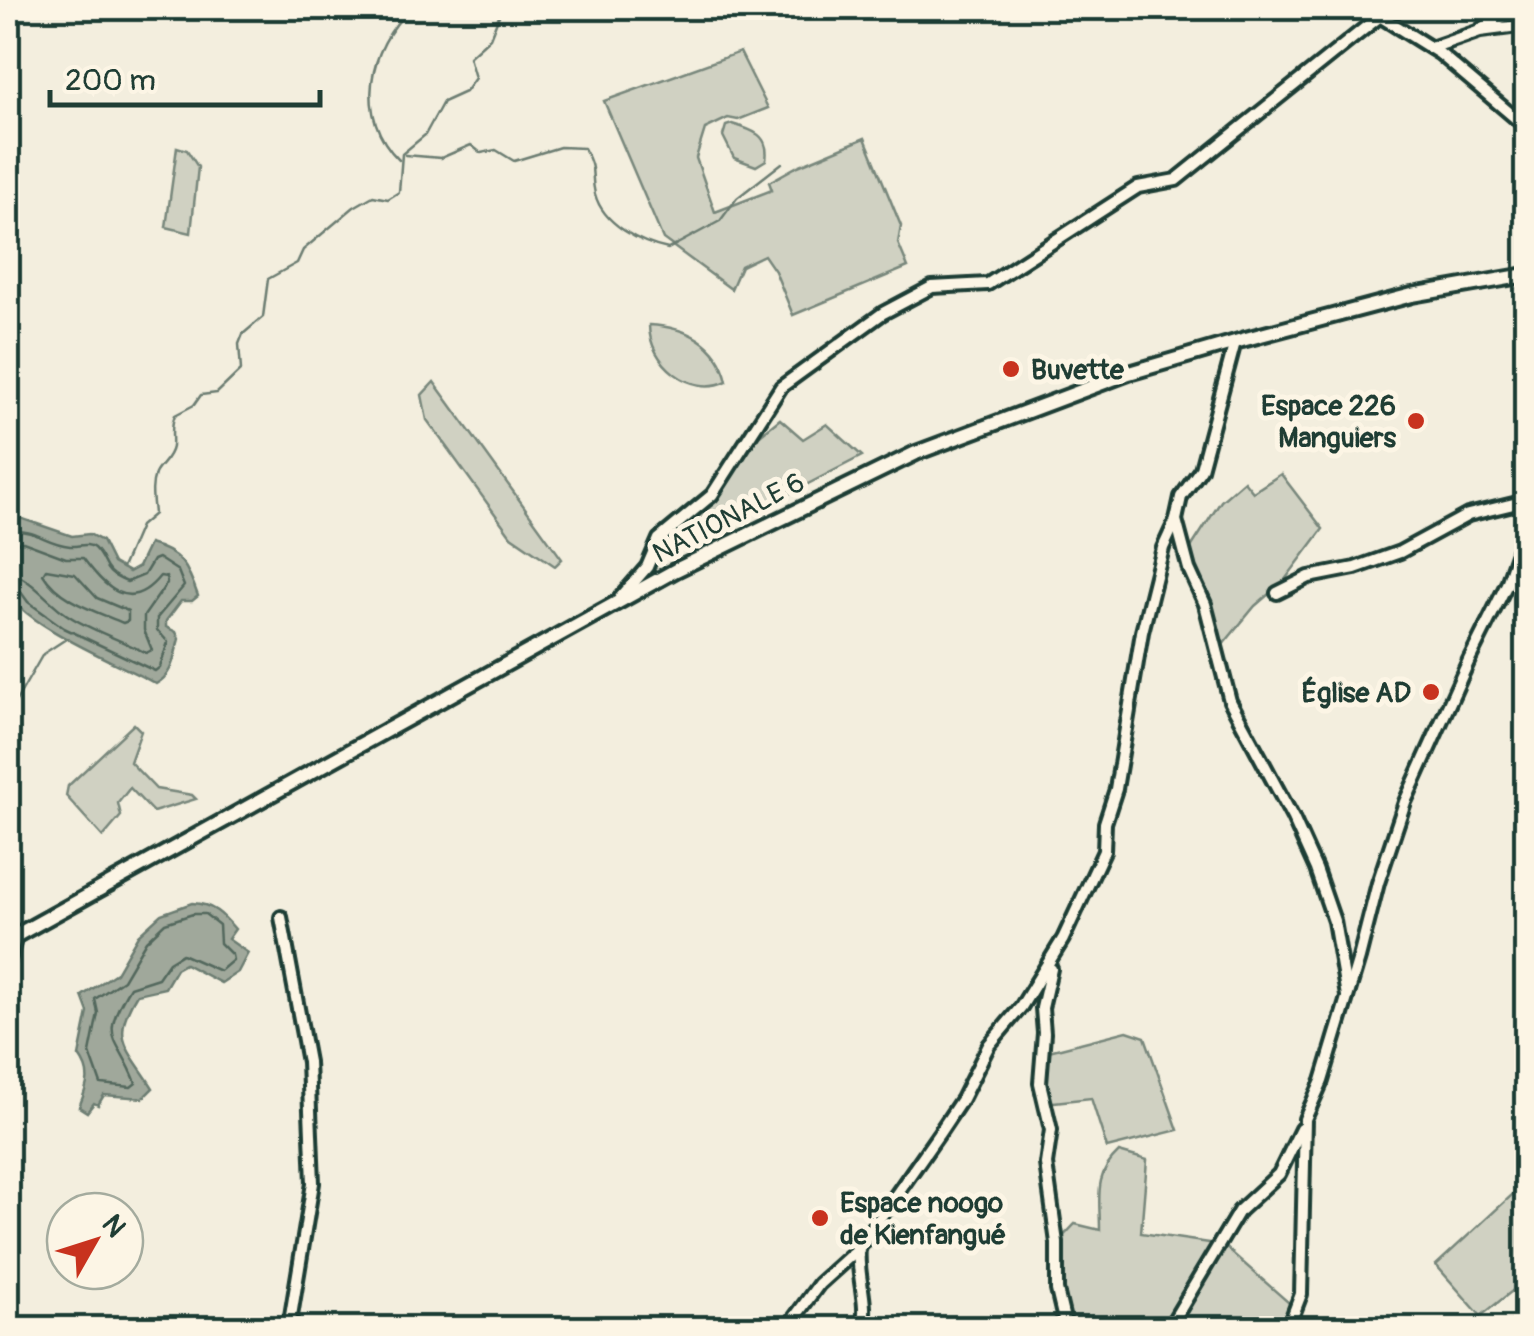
<svg xmlns="http://www.w3.org/2000/svg" width="1534" height="1336" viewBox="0 0 1534 1336" font-family="Pangolin,sans-serif">
	<style>
		.green { fill: #d0d1c2; stroke: #78877b; stroke-width: 2.5 }
		.water { fill: #a0a89b; stroke: #6c7d72; stroke-width: 2.5 }
		.lines { fill: none; stroke-linecap: round; stroke-linejoin: round }
		.shore { stroke: #53685d; stroke-width: 2.5 }
		.stream { stroke: #6c7d72; stroke-width: 2.5 }
		.minor-casing { stroke: #1f3d34; stroke-width: 18 }
		.major-casing { stroke: #1f3d34; stroke-width: 20 }
		.minor { stroke: #fcf5e5; stroke-width: 10 }
		.major { stroke: #fcf5e5; stroke-width: 12 }
		.poi-dot { fill: #c8321e; stroke: #fcf5e5; stroke-width: 4 }
		.labels { text-anchor: middle; stroke-width: 10; stroke-linejoin: round; paint-order: stroke }
		.poi-label { font-size: 28px; font-weight: bold; fill: #1f3d34; stroke: #fcf5e5; text-anchor: start }
		.street-label { font-size: 28px; fill: #1f3d34; stroke: #fcf5e5 }
	</style>
	<rect width="100%" height="100%" fill="#f3eede"/>
	<filter id="ink" filterUnits="userSpaceOnUse"><feTurbulence type="fractalNoise" baseFrequency=".01" numOctaves="2"/><feDisplacementMap in="SourceGraphic" scale="20" xChannelSelector="R" yChannelSelector="G"/><feConvolveMatrix kernelMatrix="1 2 1 2 8 2 1 2 1" color-interpolation-filters="sRGB"/></filter>
	<g filter="url(#ink)">
		<g class="green">
			<path d="M 740,52 L 768,108 L 738,120 L 728,118 L 705,129 L 696,158 L 715,212 L 772,190 L 769,182 L 798,166 L 865,138 L 901,226 L 898,243 L 908,267 L 793,315 L 775,271 L 764,255 L 741,266 L 731,289 L 663,239 L 604,101 Z"/>
			<path d="M 732,124 C 753,130 770,135 766,160 L 756,166 L 734,158 L 723,136 L 726,126 Z"/>
			<path d="M 177,147 L 187,150 L 198,167 L 191,233 L 166,227 Z"/>
			<path d="M 649,325 C 686,327 718,342 727,381 C 691,398 649,363 649,325 Z"/>
			<path d="M 434,382 L 562,559 L 555,566 L 511,536 L 427,420 L 422,395 Z"/>
			<path d="M 780,419 L 803,439 L 827,424 L 862,456 L 647,567 L 659,539 L 694,511 L 740,451 Z"/>
			<path d="M 1281,474 L 1323,529 L 1284,581 L 1255,606 L 1217,652 L 1185,557 L 1221,501 L 1244,481 L 1253,492 Z"/>
			<path d="M 134,724 L 141,731 L 130,762 L 156,789 L 192,795 L 196,799 L 153,812 L 130,788 L 118,803 L 121,816 L 103,837 L 66,796 L 68,786 Z"/>
			<path d="M 1127,1031 L 1145,1037 L 1178,1130 L 1107,1148 L 1091,1098 L 1044,1103 L 1041,1053 Z"/>
			<path d="M 1119,1152 L 1147,1160 L 1141,1233 L 1223,1245 L 1296,1309 L 1288,1328 L 1066,1328 L 1057,1243 L 1075,1224 L 1100,1230 C 1100,1197 1093,1176 1119,1152 Z"/>
			<path d="M 1526,1182 L 1526,1280 L 1481,1316 L 1436,1265 Z"/>
		</g>
		<g class="water">
			<path d="M 20,518 L 72,536 L 89,534 L 102,541 L 113,563 L 129,572 L 138,567 L 149,544 C 181,552 188,567 198,596 L 192,601 L 181,601 L 166,621 L 166,627 L 176,632 L 179,639 C 174,656 173,675 156,684 C 124,666 16,622 8,590 C 2,569 8,540 12,520 Z"/>
			<path d="M 192,903 C 213,904 222,914 235,929 L 228,939 L 248,953 L 238,972 L 221,983 L 185,964 L 176,969 L 165,988 L 137,994 C 109,1039 128,1048 153,1088 L 143,1098 L 104,1095 L 98,1105 L 94,1103 L 87,1112 L 79,1107 C 87,1087 93,1075 79,1056 L 88,1012 L 82,996 L 116,973 L 138,935 L 161,914 Z"/>
		</g>
		<g class="lines">
			<g class="shore">
				<path d="M 8,532 C 37,528 43,543 70,546 C 78,547 87,542 94,548 C 109,563 99,571 127,582 L 144,575 L 153,560 L 158,558 L 178,571 L 184,586 L 157,618 L 157,630 L 168,642 L 160,667 L 155,671 L 64,628 L 28,602 L 18,588 L 8,586"/>
				<path d="M 8,544 L 23,542 L 66,558 L 83,558 C 104,586 129,615 160,576 L 166,577 L 167,583 L 144,616 L 144,630 L 152,650 L 146,653 C 120,639 89,630 66,614 C 47,601 27,574 8,573"/>
				<path d="M 46,569 L 75,574 L 97,598 L 128,611 L 128,621 L 123,623 C 95,611 59,601 43,574 Z"/>
				<path d="M 193,914 L 205,914 L 219,925 L 220,943 L 232,955 L 233,960 L 220,971 L 182,954 L 169,962 L 158,978 L 130,987 C 97,1041 118,1035 136,1083 L 131,1087 L 101,1084 L 90,1053 L 98,1013 L 95,999 L 123,980 L 146,941 L 165,923 Z"/>
			</g>
			<g class="stream">
				<path d="M 405,155 L 441,158 L 471,145 L 481,153 L 496,150 L 514,161 L 560,147 L 584,148 C 597,172 590,173 595,194 C 603,224 640,243 668,249 L 720,221 L 737,198 L 782,163"/>
				<path d="M 399,160 C 354,116 368,48 411,8"/>
				<path d="M 122,568 L 140,526 L 154,514 C 153,501 150,487 155,474 C 160,464 170,459 172,447 C 173,436 170,426 175,415 L 194,405 L 201,395 L 217,393 L 241,370 L 239,344 L 243,334 L 263,317 L 268,279 L 297,263 L 303,250 L 354,207 L 373,196 L 388,199 L 399,192 L 402,154 L 425,135 L 443,102 L 465,92 L 475,78 L 469,57 L 490,38 L 502,8"/>
				<path d="M 8,715 L 43,654 L 66,639"/>
			</g>
			<defs>
				<g id="minor">
					<path d="M 1367,8 L 1439,53 L 1526,127"/>
					<path d="M 1480,30 L 1489,23 L 1525,8"/>
					<path d="M 1431,48 L 1480,31 L 1526,25"/>
					<path d="M 1235,342 L 1201,469 L 1181,497 L 1176,520 L 1189,569 L 1205,604 L 1230,701 L 1293,818 L 1316,869 L 1334,921 L 1347,996"/>
					<path d="M 1277,593 L 1309,577 L 1355,568 L 1400,552 L 1468,515 L 1526,501"/>
					<path d="M 620,598 L 647,567 L 659,539 L 712,495 L 781,387 L 883,313 L 932,287 L 988,284 L 1138,187 L 1176,180 L 1390,8"/>
					<path d="M 281,917 L 308,1062 L 313,1183 L 289,1328"/>
					<path d="M 8,964 L 16,936"/>
					<path d="M 1051,969 L 1042,1008 L 1044,1033 L 1040,1083 L 1051,1130 L 1046,1164 L 1057,1243 L 1057,1290 L 1066,1328"/>
					<path d="M 859,1248 C 856,1275 869,1303 862,1328"/>
					<path d="M 787,1328 L 819,1284 L 859,1248 L 938,1135 L 962,1099 L 989,1045 L 1021,1007 L 1063,939 L 1104,851 L 1105,823 L 1116,789 L 1142,632 L 1163,548 L 1176,520"/>
					<path d="M 1169,1328 L 1239,1211 L 1279,1174 L 1301,1129"/>
					<path d="M 1288,1328 L 1301,1294 L 1305,1119 L 1322,1081 L 1359,958 L 1378,883 L 1405,802 L 1469,660 L 1507,584 L 1526,528"/>
				</g>
				<path id="major" d="M 8,940 L 676,570 L 916,453 L 1129,373 L 1242,340 L 1412,295 L 1526,275"/>
			</defs>
			<use href="#minor" class="minor-casing"/>
			<use href="#major" class="major-casing"/>
			<use href="#minor" class="minor"/>
			<use href="#major" class="major"/>
		</g>
	</g>
	<g class="poi-dot">
		<circle cx="1011" cy="369" r="10"/>
		<circle cx="1416" cy="421" r="10"/>
		<circle cx="1431" cy="692" r="10"/>
		<circle cx="820" cy="1218" r="10"/>
	</g>
	<g class="labels">
		<g class="poi-label">
			<text x="1031" y="379">Buvette</text>
			<text x="1396" y="415" text-anchor="end">Espace 226<tspan x="1396" dy="32">Manguiers</tspan></text>
			<text x="1411" y="702" text-anchor="end">Église AD</text>
			<text x="840" y="1212">Espace noogo<tspan x="840" dy="32">de Kienfangué</tspan></text>
		</g>
		<g class="street-label">
			<text transform="translate(728 517) rotate(-27)" y="10">NATIONALE 6</text>
		</g>
	</g>
	<rect width="1534" height="1336" fill="none" stroke="#fcf5e5" stroke-width="40"/>
	<rect x="20" y="20" width="1494" height="1296" fill="none" stroke="#1f3d34" stroke-width="4" filter="url(#ink)"/>
	<g transform="translate(95 1241) rotate(51)"><circle r="48" fill="#fcf5e5" stroke="#a4ab9e" stroke-width="2.5"/>
	<path d="M0-8L18 38L0 25L-18 38Z" fill="#c8321e"/>
	<text y="-15" font-size="28" font-weight="bold" text-anchor="middle" fill="#1f3d34">N</text>
	</g>
	<path d="M50 90v15h270v-15" fill="none" stroke="#1f3d34" stroke-width="5"/>
	<text x="65" y="90" font-size="30" fill="#1f3d34" stroke="#fcf5e5" stroke-width="8" paint-order="stroke">200 m</text>
</svg>
